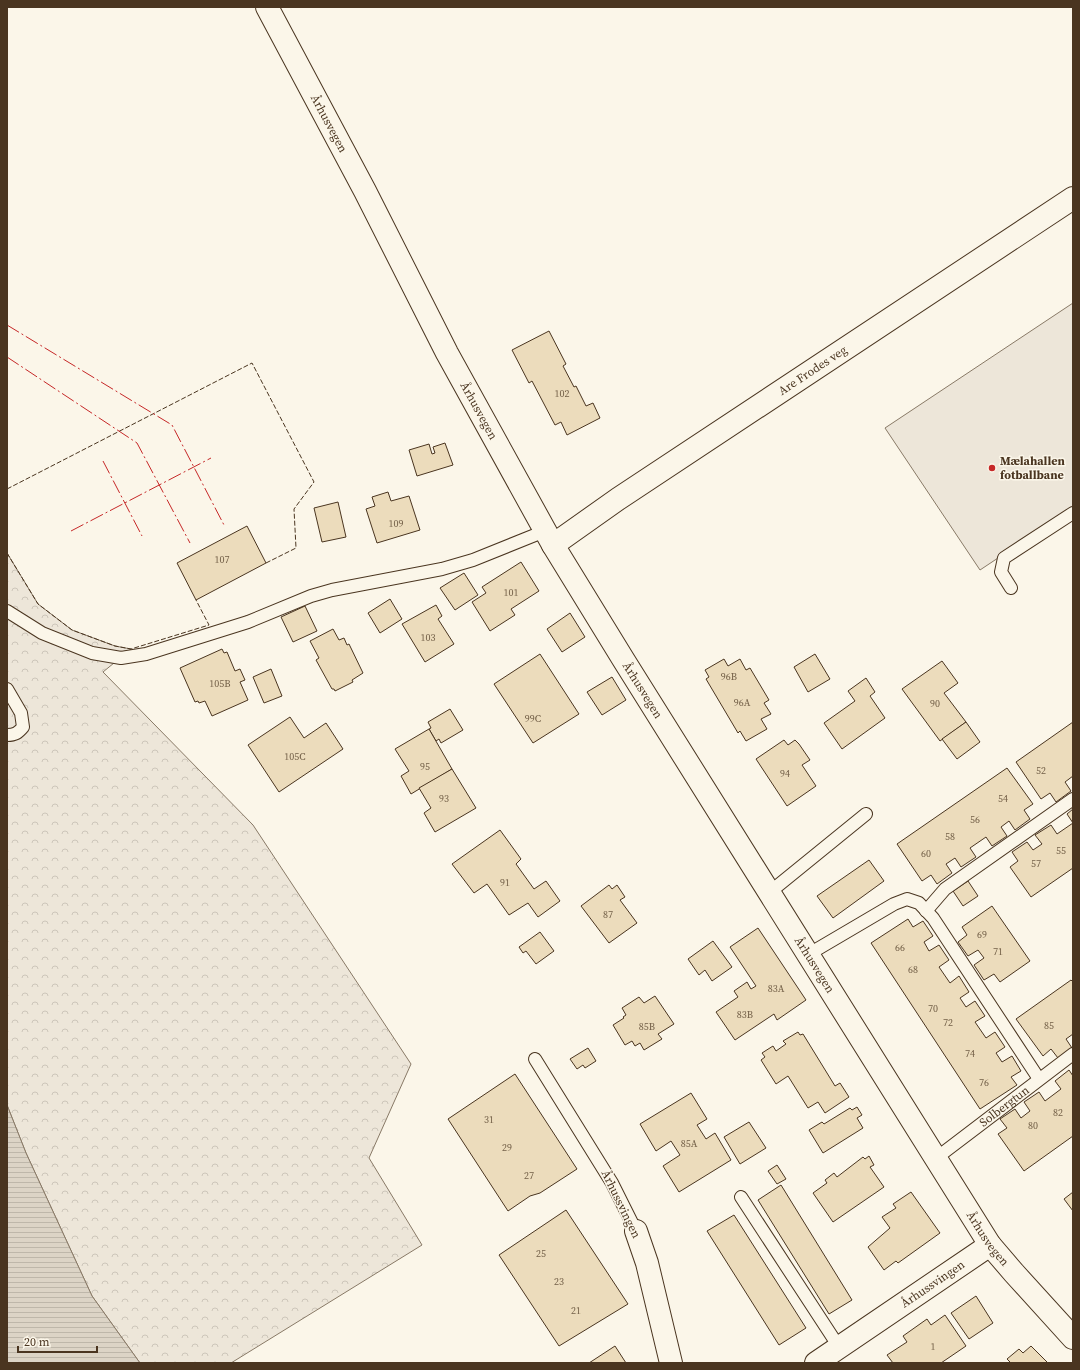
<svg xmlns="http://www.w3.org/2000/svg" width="1080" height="1370" viewBox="0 0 1080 1370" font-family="'Source Serif 4',serif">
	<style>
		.green { fill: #ede6d9; stroke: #887966 }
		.forest { fill: url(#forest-crowns); stroke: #887966 }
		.water { fill: url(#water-rules); stroke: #887966 }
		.building { fill: #ecdcbc; stroke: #4a3520 }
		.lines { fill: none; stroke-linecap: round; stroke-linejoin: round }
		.lane-casing { stroke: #4a3520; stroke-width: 14 }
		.street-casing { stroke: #4a3520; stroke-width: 24 }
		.secondary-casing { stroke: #4a3520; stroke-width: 24 }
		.lane { stroke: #fbf6e9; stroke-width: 12 }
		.street { stroke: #fbf6e9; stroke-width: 22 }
		.secondary { stroke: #fbf6e9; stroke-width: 22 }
		.fence { stroke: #4a3520; stroke-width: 1; stroke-dasharray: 5 2; stroke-linecap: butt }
		.power { stroke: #c62828; stroke-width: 1; stroke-dasharray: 14 3 2 3; stroke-linecap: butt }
		.poi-dot { fill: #c62828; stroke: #fbf6e9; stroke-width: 1.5 }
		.labels { text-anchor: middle; stroke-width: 3; stroke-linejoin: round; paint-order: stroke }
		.number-label { font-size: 10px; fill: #725f47 }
		.street-label { font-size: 12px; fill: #4a3520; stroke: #fbf6e9 }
		.poi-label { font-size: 12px; font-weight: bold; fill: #4a3520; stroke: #fbf6e9; text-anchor: start }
	</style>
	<defs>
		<pattern id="forest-crowns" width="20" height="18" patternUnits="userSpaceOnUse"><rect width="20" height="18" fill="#ede6d9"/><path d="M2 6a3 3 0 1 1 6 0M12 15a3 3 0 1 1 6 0" fill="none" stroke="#cdc6ba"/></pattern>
		<pattern id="water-rules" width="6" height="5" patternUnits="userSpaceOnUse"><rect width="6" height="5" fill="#dcd4c6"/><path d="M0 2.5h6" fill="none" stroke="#beb7aa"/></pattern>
	</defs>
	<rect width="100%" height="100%" fill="#fbf6e9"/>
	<path class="green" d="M 1073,303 L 1073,508 L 980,570 L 885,428 Z"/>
	<path class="forest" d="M 7,553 L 38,604 L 72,630 L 115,646 L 131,649 L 103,672 L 253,825 L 411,1064 L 369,1158 L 422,1245 L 231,1363 L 140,1363 L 92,1296 L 26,1153 L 7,1105 Z"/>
	<path class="water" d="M 7,1105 L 26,1153 L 92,1296 L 140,1363 L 7,1363 Z"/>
	<g class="building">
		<path d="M 549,331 L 566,364 L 563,366 L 574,387 L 576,386 L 586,406 L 593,403 L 600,418 L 567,435 L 561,422 L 555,425 L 532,381 L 529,383 L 512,350 Z"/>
		<path d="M 445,443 L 453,465 L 417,476 L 409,450 L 429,444 L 432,454 L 435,453 L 433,447 Z"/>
		<path d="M 388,492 L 391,501 L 409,496 L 420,530 L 377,543 L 366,509 L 375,506 L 372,497 Z"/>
		<path d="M 338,502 L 346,537 L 322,542 L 314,508 Z"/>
		<path d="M 247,526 L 266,563 L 196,600 L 177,563 Z"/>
		<path d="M 521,562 L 539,591 L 511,609 L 515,615 L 490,631 L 472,602 L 486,593 L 482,587 Z"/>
		<path d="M 464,573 L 478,595 L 455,610 L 440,588 Z"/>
		<path d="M 390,599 L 402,619 L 380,633 L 368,613 Z"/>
		<path d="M 436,605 L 442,616 L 438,619 L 454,644 L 425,662 L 402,624 Z"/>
		<path d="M 305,606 L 317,631 L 293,642 L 281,617 Z"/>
		<path d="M 570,613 L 585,637 L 562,652 L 547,629 Z"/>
		<path d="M 333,629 L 339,640 L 344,638 L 347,645 L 349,644 L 363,673 L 352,680 L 353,682 L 335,691 L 334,689 L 332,689 L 316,660 L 319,658 L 310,641 Z"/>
		<path d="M 222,649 L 224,653 L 227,652 L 235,671 L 240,669 L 245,680 L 240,682 L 248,700 L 212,716 L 205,701 L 199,703 L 198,701 L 195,702 L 180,668 Z"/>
		<path d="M 540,654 L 579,714 L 533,743 L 494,684 Z"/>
		<path d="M 815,654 L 830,679 L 808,692 L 794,667 Z"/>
		<path d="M 724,659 L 728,666 L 740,659 L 746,670 L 750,668 L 769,700 L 764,703 L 771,714 L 761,719 L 767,729 L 746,741 L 740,731 L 738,733 L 706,679 L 709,677 L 705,670 Z"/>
		<path d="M 942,661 L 958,683 L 944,693 L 966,722 L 940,741 L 902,689 Z"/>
		<path d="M 271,669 L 282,696 L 264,703 L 253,677 Z"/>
		<path d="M 612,677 L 626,700 L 602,715 L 587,692 Z"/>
		<path d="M 866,678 L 875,692 L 870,696 L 885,718 L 842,749 L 824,723 L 855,701 L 848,691 Z"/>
		<path d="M 450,709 L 463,730 L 441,743 L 439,739 L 436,741 L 429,729 L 431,728 L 428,722 Z"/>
		<path d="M 290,717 L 304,738 L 326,723 L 343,749 L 279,792 L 248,745 Z"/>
		<path d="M 966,722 L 980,742 L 957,759 L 942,739 Z"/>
		<path d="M 1073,722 L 1073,776 L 1065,782 L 1071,791 L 1056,802 L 1050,793 L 1041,799 L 1016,762 Z"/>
		<path d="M 429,729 L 452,769 L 411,794 L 401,776 L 409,771 L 395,749 Z"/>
		<path d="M 784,740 L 788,745 L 795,740 L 799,744 L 810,760 L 802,765 L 816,786 L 787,806 L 756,759 Z"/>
		<path d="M 1007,768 L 1033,804 L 1024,810 L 1030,819 L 1015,830 L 1009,821 L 1001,827 L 1007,836 L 992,846 L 986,837 L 970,848 L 976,857 L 961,867 L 955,858 L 946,864 L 952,873 L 937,884 L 931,875 L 922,881 L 897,844 Z"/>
		<path d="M 452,769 L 476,808 L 435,832 L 424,813 L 431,808 L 419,788 Z"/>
		<path d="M 1073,809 L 1073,868 L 1031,897 L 1010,867 L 1018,861 L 1012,852 L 1027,842 L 1033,850 L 1042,844 L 1035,835 L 1051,825 L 1057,834 L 1073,823 L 1067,814 Z"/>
		<path d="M 500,830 L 521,859 L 516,864 L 534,889 L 546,881 L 560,901 L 538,917 L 528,903 L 509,915 L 487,884 L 474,893 L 452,864 Z"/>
		<path d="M 869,860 L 884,881 L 833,918 L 817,896 Z"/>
		<path d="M 968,881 L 978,896 L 963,906 L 953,891 Z"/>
		<path d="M 609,885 L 612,889 L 617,885 L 625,897 L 620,900 L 637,923 L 609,943 L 581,906 Z"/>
		<path d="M 992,906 L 1030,961 L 1000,982 L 994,974 L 984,980 L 974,965 L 984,958 L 978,950 L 968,956 L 958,942 L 967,935 L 962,927 Z"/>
		<path d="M 908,919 L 913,927 L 923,921 L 933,936 L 924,942 L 929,951 L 939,945 L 949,960 L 939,967 L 950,983 L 959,976 L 969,992 L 960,998 L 966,1007 L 975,1001 L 985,1016 L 975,1022 L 986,1038 L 995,1032 L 1005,1047 L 996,1053 L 1002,1062 L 1012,1056 L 1021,1071 L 1011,1077 L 1017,1085 L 980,1109 L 871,943 Z"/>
		<path d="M 758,928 L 806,1000 L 777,1020 L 774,1014 L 735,1040 L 716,1012 L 738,997 L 734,991 L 747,982 L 751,989 L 756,986 L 730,947 Z"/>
		<path d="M 540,932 L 554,951 L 536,964 L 526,951 L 523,953 L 519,947 Z"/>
		<path d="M 713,941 L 732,967 L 712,981 L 705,970 L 699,975 L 688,959 Z"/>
		<path d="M 1071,980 L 1073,982 L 1073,1034 L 1066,1039 L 1072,1048 L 1058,1058 L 1051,1049 L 1043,1056 L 1016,1019 Z"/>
		<path d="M 655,996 L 674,1024 L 658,1034 L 662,1039 L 644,1050 L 640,1043 L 635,1046 L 632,1041 L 625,1045 L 613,1025 L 624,1018 L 623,1017 L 626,1015 L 622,1008 L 639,997 L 644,1003 Z"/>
		<path d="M 798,1032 L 800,1035 L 803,1034 L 835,1086 L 840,1083 L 849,1097 L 825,1113 L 818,1102 L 808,1108 L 788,1076 L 776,1084 L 761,1060 L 765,1057 L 762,1053 L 773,1046 L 776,1051 L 786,1044 L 783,1041 Z"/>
		<path d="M 588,1048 L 596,1061 L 585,1068 L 583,1065 L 577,1069 L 570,1059 Z"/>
		<path d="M 1069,1070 L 1073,1076 L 1073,1136 L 1024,1171 L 998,1134 L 1007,1128 L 1000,1119 L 1015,1109 L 1021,1118 L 1030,1111 L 1024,1102 L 1039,1092 L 1045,1101 L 1061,1089 L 1055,1081 Z"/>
		<path d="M 515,1074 L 577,1169 L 540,1193 L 530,1196 L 508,1211 L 448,1119 Z"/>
		<path d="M 691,1093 L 707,1119 L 697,1125 L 706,1139 L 715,1133 L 731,1160 L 679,1192 L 663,1166 L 680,1155 L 671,1141 L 656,1151 L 640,1124 Z"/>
		<path d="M 857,1107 L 862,1115 L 857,1118 L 863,1128 L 823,1153 L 809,1130 L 822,1122 L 824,1124 L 850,1108 L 852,1110 Z"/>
		<path d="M 749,1122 L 766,1148 L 740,1164 L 724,1137 Z"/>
		<path d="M 869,1156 L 874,1165 L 870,1167 L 884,1187 L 833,1222 L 813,1193 L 827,1183 L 825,1180 L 834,1173 L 837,1177 L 863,1157 L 865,1159 Z"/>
		<path d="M 777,1165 L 786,1179 L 777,1184 L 768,1171 Z"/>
		<path d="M 781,1185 L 852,1300 L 829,1314 L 758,1200 Z"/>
		<path d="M 911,1192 L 940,1233 L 898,1263 L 896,1261 L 884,1270 L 868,1247 L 890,1228 L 882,1217 L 896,1208 L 893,1204 Z"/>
		<path d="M 1073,1192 L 1073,1211 L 1064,1199 Z"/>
		<path d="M 566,1210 L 628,1304 L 559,1346 L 499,1255 Z"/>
		<path d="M 734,1215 L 806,1328 L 779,1345 L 707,1231 Z"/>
		<path d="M 976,1296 L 993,1323 L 969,1339 L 951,1313 Z"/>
		<path d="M 945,1315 L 966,1346 L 941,1363 L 893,1363 L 887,1355 L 907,1342 L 903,1336 L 927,1319 L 931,1325 Z"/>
		<path d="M 615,1346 L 626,1363 L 589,1363 Z"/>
		<path d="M 1031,1346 L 1048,1363 L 1011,1363 L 1007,1359 L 1019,1349 L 1023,1353 Z"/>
	</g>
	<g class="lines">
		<defs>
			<g id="lane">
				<path d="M 1011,588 L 1001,572 L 1004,558 L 1073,513"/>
				<path d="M 7,611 L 42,633 L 92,653 L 121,658 L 146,654 L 248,622 L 311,596 L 332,590 L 442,569 L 473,560 L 545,531"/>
				<path d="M 7,689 L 21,713 L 23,727 C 18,733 15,735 7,735"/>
				<path d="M 770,892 L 866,814"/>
				<path d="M 926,911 L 945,889 L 1073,799"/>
				<path d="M 809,954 L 894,904 L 907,899 L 919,903 L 933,918 L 1039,1079"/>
				<path d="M 535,1059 L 612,1183 L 636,1231"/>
				<path id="s1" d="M 935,1159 L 1073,1054"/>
				<path d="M 741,1197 L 839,1347"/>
			</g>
			<g id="street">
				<path d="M 636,1231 L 647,1263 L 671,1363"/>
				<path id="s2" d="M 816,1363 L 990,1245"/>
			</g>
			<g id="secondary">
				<path id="s3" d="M 267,7 L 365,191 L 447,353 L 553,545 L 623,659 L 990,1245 L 1014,1273 L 1073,1338"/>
				<path id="s4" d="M 553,545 L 618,499 L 1073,198"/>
			</g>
		</defs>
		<use href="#lane" class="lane-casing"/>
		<use href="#street" class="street-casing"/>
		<use href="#secondary" class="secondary-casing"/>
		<use href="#lane" class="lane"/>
		<use href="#street" class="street"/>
		<use href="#secondary" class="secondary"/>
		<g class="fence">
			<path d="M 7,489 L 252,363 L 314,482 L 294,509 L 296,548 L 266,563"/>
			<path d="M 7,553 L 38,604 L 72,630 L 115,646 L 131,649 L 209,625 L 196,600"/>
		</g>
		<g class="power">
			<path d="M 7,325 L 172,425 L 224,525"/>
			<path d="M 7,357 L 137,443 L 190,543"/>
			<path d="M 103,461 L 142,536"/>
			<path d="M 71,531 L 211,458"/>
		</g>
	</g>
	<circle class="poi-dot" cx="992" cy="468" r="4"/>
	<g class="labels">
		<g class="number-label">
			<text x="562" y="397">102</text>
			<text x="396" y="527">109</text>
			<text x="222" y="563">107</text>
			<text x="511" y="596">101</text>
			<text x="428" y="641">103</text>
			<text x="729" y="680">96B</text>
			<text x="220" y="687">105B</text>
			<text x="742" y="706">96A</text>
			<text x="935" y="707">90</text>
			<text x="533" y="722">99C</text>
			<text x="295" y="760">105C</text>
			<text x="425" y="770">95</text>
			<text x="1041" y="774">52</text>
			<text x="785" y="777">94</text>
			<text x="444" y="802">93</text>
			<text x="1003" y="802">54</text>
			<text x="975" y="823">56</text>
			<text x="950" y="840">58</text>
			<text x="1061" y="854">55</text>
			<text x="926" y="857">60</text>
			<text x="1036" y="867">57</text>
			<text x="505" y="886">91</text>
			<text x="608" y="918">87</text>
			<text x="982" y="938">69</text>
			<text x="900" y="951">66</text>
			<text x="998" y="955">71</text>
			<text x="913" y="973">68</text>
			<text x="776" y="992">83A</text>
			<text x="933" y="1012">70</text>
			<text x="745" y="1018">83B</text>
			<text x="948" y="1026">72</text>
			<text x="1049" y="1029">85</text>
			<text x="647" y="1030">85B</text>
			<text x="970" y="1057">74</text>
			<text x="984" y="1086">76</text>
			<text x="1058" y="1116">82</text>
			<text x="489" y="1123">31</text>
			<text x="1033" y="1129">80</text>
			<text x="689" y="1147">85A</text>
			<text x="507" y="1151">29</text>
			<text x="529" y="1179">27</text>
			<text x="541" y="1257">25</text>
			<text x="559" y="1285">23</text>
			<text x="576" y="1314">21</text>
			<text x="933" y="1350">1</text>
		</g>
		<g class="street-label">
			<text dy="4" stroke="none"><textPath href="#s3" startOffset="132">Århusvegen</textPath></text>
			<text dy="4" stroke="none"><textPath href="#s4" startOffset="313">Are Frodes veg</textPath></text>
			<text dy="4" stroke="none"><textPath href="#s3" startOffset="456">Århusvegen</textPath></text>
			<text dy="4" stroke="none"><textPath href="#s3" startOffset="780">Århusvegen</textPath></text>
			<text dy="4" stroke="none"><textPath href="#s3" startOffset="1104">Århusvegen</textPath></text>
			<text dy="4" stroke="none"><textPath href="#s1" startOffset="87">Solbergtun</textPath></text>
			<text transform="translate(621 1204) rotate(64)" y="4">Århussvingen</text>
			<text dy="4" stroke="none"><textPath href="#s3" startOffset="1428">Århusvegen</textPath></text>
			<text dy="4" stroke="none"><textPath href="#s2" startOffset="141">Århussvingen</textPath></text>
		</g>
		<g class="poi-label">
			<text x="1000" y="465">Mælahallen<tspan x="1000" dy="14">fotballbane</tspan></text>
		</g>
	</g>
	<rect width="1080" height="1370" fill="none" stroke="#4a3520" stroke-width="16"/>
	<path d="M18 1346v6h79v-6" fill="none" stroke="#4a3520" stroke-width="2"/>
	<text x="24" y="1346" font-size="12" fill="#4a3520" stroke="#fbf6e9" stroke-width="3" paint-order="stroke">20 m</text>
</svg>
